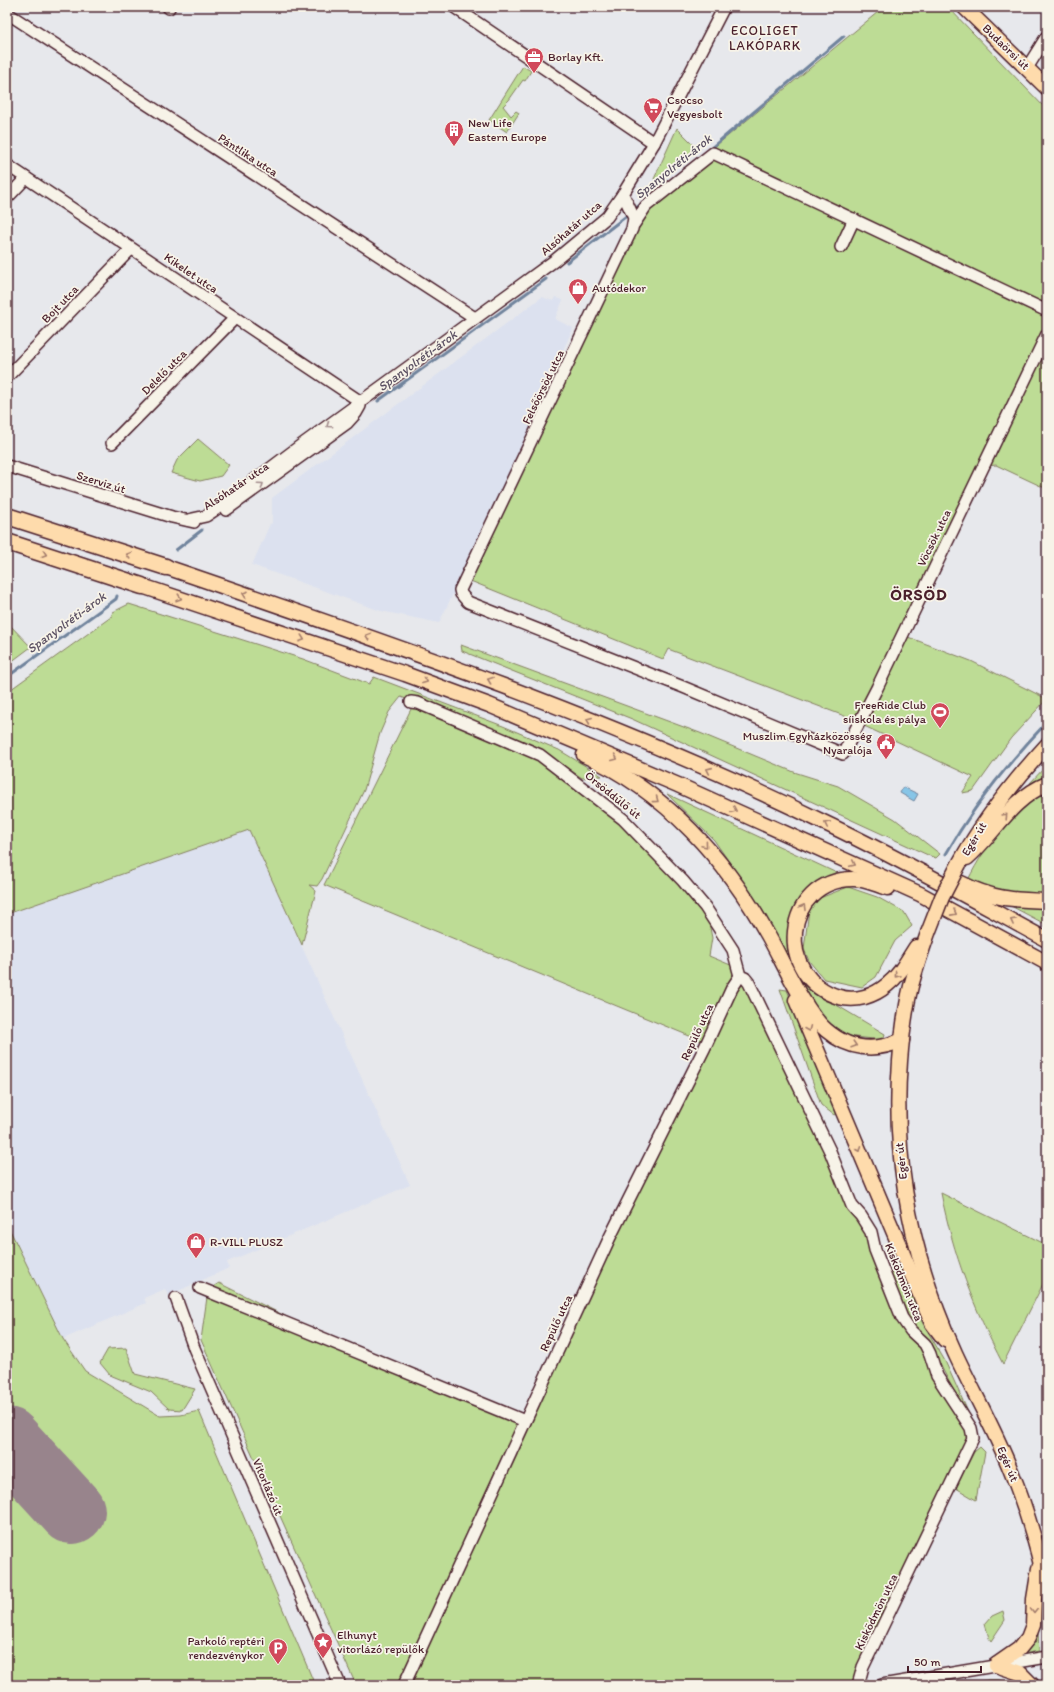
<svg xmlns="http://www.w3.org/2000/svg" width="1054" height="1692" viewBox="0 0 1054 1692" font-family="Itim,sans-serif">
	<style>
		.built { fill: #dce1ef }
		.green { fill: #bddc95; stroke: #847e60 }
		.water { fill: #87c5e7; stroke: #6f839c }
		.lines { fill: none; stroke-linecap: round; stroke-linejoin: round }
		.stream { stroke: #6f839c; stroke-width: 3 }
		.runway { stroke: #98848c; stroke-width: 66 }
		.minor-casing { stroke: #4a1f2b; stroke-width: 14 }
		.major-casing { stroke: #4a1f2b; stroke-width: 17 }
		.highway-casing { stroke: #4a1f2b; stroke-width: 19 }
		.minor { stroke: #f7f3e8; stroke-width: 11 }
		.major { stroke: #fedbac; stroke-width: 14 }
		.highway { stroke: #fedbac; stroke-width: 16 }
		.major-bridge-casing { stroke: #4a1f2b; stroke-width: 17; stroke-linecap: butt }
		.major-bridge { stroke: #fedbac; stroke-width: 14 }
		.oneway { stroke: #a0898a }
		.oneway2 { stroke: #a47d6c }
		.labels { text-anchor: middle; stroke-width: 3.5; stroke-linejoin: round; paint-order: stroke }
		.street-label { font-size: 12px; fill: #4a1f2b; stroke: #f7f3e8 }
		.poi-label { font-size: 12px; fill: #4a1f2b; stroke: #f7f3e8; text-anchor: start }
		.neighbourhood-label { font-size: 13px; letter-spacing: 1px; fill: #4a1f2b; stroke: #f7f3e8 }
		.water-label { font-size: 13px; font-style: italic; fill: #5c5163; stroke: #f7f3e8 }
		.district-label { font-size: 16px; font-weight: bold; letter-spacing: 1px; fill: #4a1f2b; stroke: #f7f3e8 }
	</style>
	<rect width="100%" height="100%" fill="#e7e8ec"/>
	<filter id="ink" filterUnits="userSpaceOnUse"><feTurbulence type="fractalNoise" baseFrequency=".025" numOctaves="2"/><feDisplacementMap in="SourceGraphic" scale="8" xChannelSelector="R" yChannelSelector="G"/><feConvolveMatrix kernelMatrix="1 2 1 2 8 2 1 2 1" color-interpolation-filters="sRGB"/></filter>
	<g filter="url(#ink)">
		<g class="built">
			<path d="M 542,297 L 553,301 L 555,297 L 563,300 L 555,319 L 573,328 L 540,402 L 534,427 L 439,623 L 381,611 L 252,565 L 270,524 L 272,523 L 272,498 Z"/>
			<path d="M 249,830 L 410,1185 L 227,1262 L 229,1268 L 174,1293 L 168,1295 L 165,1289 L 144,1298 L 146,1303 L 63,1339 L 7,1224 L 7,914 Z"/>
		</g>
		<g class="green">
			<path d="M 884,7 L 948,7 L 1047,110 L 1047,489 L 996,465 L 979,467 L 855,720 L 668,649 L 663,659 L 468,580 L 639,226 L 637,211 Z"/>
			<path d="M 523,66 L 531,71 L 525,81 L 523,80 L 509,100 L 503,106 L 511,116 L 516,111 L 519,113 L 507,132 L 489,120 Z"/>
			<path d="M 677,128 L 697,148 L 657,182 L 654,179 Z"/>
			<path d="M 198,439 L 229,465 L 221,476 L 200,481 L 171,473 L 177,460 Z"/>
			<path d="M 129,604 L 303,659 L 369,684 L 374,677 L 503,726 L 559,750 L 602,776 L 582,778 L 544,752 L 401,697 L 389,712 L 380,733 L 364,790 L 322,879 L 317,886 L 309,885 L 316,891 L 302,945 L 249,830 L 7,914 L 7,692 L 111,617 L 113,612 Z"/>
			<path d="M 7,622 L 31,647 L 7,665 Z"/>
			<path d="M 908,637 L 971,661 L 1047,699 L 1011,738 L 973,791 L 962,793 L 973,777 L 862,725 Z"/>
			<path d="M 461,645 L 700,733 L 794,772 L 838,786 L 895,819 L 940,854 L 936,858 L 930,856 L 632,719 L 462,651 Z"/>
			<path d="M 413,705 L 542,758 L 600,800 L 707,913 L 712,938 L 709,956 L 733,966 L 745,978 L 917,1338 L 973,1438 L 858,1685 L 356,1685 L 201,1340 L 208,1290 L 219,1283 L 359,1353 L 525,1421 L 704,1042 L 324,885 Z"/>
			<path d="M 1047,765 L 1047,777 L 1031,785 L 1030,783 Z"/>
			<path d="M 1047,790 L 1047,895 L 1039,896 L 985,888 L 968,880 C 986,844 1011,811 1047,790 Z"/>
			<path d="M 667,794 L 841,875 L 811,890 L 793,910 L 787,941 L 807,983 L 823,997 L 885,1034 L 883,1040 L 846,1036 L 822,1018 L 805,992 L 763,911 L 714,840 Z"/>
			<path d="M 848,887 L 877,897 L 904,912 L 912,926 L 895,941 L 876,977 L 862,987 L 824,979 L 809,961 L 804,949 L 809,910 L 820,898 Z"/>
			<path d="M 1011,905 L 1047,907 L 1047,925 L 1011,906 Z"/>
			<path d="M 780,989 L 787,990 L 837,1113 L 834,1115 L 821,1105 Z"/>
			<path d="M 941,1193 L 1047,1245 L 1047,1276 L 1003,1364 C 974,1309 953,1254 941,1193 Z"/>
			<path d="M 7,1224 L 63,1339 L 85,1371 L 160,1416 L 181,1415 L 199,1411 L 315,1685 L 7,1685 Z"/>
			<path d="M 903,1265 L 921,1320 L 945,1361 L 969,1414 L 966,1414 L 930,1345 L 911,1322 L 890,1274 L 896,1267 Z"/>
			<path d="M 126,1348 L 135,1374 L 195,1389 L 182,1410 L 169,1409 L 151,1392 L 110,1375 L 100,1363 L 108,1349 Z"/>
			<path d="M 980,1447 L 985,1452 L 976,1500 L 956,1488 L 974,1452 Z"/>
			<path d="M 1003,1611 L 1005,1620 L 991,1641 L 989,1638 L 985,1624 L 992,1616 Z"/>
			<path d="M 1038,1631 L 1039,1651 L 1022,1654 Z"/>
			<path d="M 988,1680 L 999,1680 L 1014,1685 L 961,1685 Z"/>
		</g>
		<path class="water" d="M 903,787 L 918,794 L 914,801 L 900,793 Z"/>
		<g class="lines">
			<g class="stream">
				<path d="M 710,149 L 844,36"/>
				<path d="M 633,210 L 643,203"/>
				<path d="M 567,262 L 629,214"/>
				<path d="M 378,401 L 546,279"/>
				<path d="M 176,550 L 202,530"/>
				<path d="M 7,677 L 116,599 L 117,596"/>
				<path d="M 946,854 C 974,805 1009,762 1047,722"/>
			</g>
			<path class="runway" d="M 7,1440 L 72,1511"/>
			<defs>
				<g id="minor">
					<path d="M 168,7 L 169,8"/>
					<path d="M 454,7 L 654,143"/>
					<path d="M 7,13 L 475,318"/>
					<path d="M 1027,68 L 1047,36"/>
					<path d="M 7,165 L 361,402"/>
					<path d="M 623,194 L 634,218 L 632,229 L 460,590 L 461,594 L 468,602 L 683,687 L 843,754 L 877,688 L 1047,334"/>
					<path d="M 7,198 L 26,178"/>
					<path d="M 634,224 L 646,206 L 713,153 L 1047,311"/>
					<path d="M 841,247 L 854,219"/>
					<path d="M 7,377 L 131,249"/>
					<path d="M 112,443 L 234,319"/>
					<path d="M 7,466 L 172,517 L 194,522"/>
					<path d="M 226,510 L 347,423 L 356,413 L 360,406"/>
					<path d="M 188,520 L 206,516 L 215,510 L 300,446 L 554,261 L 607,217 L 623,194 L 654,143 L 724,7"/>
					<path d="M 411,702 L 418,703 L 540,755 L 623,819 L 683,881 L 705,907 L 733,950 L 740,976"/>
					<path d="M 740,976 L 745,978 L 749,983 L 830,1151 L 852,1206 L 861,1216 L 871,1232 L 875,1250 L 902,1318 L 911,1331 L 925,1344 L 930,1354 L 937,1376 L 971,1428 L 973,1438 L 863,1667 L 858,1685"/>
					<path d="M 200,1288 L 525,1421"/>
					<path d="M 176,1298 L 194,1348 L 340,1685"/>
					<path d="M 404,1685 L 610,1237 L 705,1047 L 732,988 L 740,976"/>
					<path d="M 882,1685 L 1047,1657"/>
				</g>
				<g id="major">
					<path d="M 964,7 L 1047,88"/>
					<path d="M 166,567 C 389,643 613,719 825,823 C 901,859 973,900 1047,940"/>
					<path d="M 142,586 L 405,674 L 489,705 L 678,785 L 920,894 L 1047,963"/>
					<path d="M 584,755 C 666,791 727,861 769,937 C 783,962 805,1012 826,1030 C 849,1050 876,1052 902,1040"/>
					<path d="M 967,858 C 994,834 1012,798 1047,784"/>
					<path d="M 959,864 C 983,820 1013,782 1047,745"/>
					<path d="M 961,883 C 992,899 1013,900 1047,901"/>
					<path d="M 888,888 C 877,885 865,879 853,879 C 782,880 774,978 839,997 C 856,1002 874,996 887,985 C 900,975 907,961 916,947"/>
					<path d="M 928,933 C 922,950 916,968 911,986 C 905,1010 902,1036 900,1061 C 892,1164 912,1259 955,1353 C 973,1392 995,1430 1011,1471 C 1027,1510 1038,1549 1047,1590"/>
					<path d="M 796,1000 L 932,1323 L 945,1340"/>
					<path d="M 996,1665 L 1019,1649 L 1028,1638 L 1033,1625 L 1034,1599 L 1039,1568"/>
					<path d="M 996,1665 L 1020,1673 L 1032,1685"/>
				</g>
				<g id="highway">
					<path d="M 7,516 L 166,567"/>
					<path d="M 7,542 L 142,586"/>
				</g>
			</defs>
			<use href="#minor" class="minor-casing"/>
			<use href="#major" class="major-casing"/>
			<use href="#highway" class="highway-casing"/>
			<use href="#minor" class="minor"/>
			<use href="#major" class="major"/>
			<use href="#highway" class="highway"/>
			<defs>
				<path id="major-bridge" d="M 928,933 L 942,897 L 959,864"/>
			</defs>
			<use href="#major-bridge" class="major-bridge-casing"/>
			<use href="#major-bridge" class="major-bridge"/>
		</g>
		<defs><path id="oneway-chevron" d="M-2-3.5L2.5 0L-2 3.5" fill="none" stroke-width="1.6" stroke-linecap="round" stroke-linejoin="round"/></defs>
		<g class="oneway">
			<use href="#oneway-chevron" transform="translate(329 425) rotate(145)"/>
			<use href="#oneway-chevron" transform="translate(261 485) rotate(-35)"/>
		</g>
		<g class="oneway2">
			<use href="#oneway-chevron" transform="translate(44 554) rotate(18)"/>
			<use href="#oneway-chevron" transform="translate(129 555) rotate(-162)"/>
			<use href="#oneway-chevron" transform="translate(245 594) rotate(-161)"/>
			<use href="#oneway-chevron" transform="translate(179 598) rotate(18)"/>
			<use href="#oneway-chevron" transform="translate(368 636) rotate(-161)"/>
			<use href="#oneway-chevron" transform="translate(302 639) rotate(19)"/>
			<use href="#oneway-chevron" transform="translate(490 680) rotate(-160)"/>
			<use href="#oneway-chevron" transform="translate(425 681) rotate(21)"/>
			<use href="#oneway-chevron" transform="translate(589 720) rotate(-157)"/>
			<use href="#oneway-chevron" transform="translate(615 758) rotate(23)"/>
			<use href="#oneway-chevron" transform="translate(709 770) rotate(-156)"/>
			<use href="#oneway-chevron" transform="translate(656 800) rotate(37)"/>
			<use href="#oneway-chevron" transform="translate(734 810) rotate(24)"/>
			<use href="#oneway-chevron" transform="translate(1005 816) rotate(-46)"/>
			<use href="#oneway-chevron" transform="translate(827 824) rotate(-154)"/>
			<use href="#oneway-chevron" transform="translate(705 845) rotate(50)"/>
			<use href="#oneway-chevron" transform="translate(853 864) rotate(25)"/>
			<use href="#oneway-chevron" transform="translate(803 907) rotate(-60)"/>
			<use href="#oneway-chevron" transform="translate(954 913) rotate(28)"/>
			<use href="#oneway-chevron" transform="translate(1013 921) rotate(-152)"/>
			<use href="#oneway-chevron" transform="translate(897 975) rotate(131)"/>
			<use href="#oneway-chevron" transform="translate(808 1029) rotate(67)"/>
			<use href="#oneway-chevron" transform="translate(854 1045) rotate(18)"/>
			<use href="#oneway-chevron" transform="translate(859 1149) rotate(67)"/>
			<use href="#oneway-chevron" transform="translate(1034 1611) rotate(91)"/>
		</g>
	</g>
	<defs>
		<symbol id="office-pin" viewBox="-11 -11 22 30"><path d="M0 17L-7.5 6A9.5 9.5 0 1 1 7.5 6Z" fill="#d1495b" stroke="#f7f3e8"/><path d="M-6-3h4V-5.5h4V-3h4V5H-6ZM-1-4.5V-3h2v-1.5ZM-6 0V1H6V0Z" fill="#fff"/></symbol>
		<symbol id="supermarket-pin" viewBox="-11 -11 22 30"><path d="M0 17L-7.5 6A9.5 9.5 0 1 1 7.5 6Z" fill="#d1495b" stroke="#f7f3e8"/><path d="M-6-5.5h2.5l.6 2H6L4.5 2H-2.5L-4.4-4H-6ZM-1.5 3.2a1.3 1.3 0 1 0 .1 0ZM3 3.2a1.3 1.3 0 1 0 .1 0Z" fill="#fff"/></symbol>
		<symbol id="building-pin" viewBox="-11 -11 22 30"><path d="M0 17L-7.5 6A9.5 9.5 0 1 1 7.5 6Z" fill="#d1495b" stroke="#f7f3e8"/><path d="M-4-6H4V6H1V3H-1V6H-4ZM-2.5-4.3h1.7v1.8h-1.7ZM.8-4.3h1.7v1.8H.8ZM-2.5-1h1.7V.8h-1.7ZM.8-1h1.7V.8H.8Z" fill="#fff"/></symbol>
		<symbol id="shop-pin" viewBox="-11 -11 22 30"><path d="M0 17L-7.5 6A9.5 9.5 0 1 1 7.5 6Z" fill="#d1495b" stroke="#f7f3e8"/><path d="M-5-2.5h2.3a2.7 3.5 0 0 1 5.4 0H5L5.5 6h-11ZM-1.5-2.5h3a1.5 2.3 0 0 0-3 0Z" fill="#fff"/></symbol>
		<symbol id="stadium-pin" viewBox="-11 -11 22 30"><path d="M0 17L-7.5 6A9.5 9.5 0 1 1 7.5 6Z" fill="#d1495b" stroke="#f7f3e8"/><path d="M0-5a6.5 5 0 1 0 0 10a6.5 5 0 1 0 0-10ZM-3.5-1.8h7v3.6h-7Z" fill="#fff"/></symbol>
		<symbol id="civic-pin" viewBox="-11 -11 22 30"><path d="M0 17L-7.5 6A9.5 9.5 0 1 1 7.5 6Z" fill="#d1495b" stroke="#f7f3e8"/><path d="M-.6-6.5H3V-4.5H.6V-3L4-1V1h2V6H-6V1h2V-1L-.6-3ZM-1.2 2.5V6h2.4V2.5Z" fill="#fff"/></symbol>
		<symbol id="sight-pin" viewBox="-11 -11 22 30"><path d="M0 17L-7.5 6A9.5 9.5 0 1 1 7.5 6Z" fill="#d1495b" stroke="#f7f3e8"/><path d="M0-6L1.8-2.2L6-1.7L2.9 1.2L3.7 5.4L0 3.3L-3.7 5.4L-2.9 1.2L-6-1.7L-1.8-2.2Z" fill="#fff"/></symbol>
		<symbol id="parking-pin" viewBox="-11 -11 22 30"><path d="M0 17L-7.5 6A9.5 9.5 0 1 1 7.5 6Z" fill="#d1495b" stroke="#f7f3e8"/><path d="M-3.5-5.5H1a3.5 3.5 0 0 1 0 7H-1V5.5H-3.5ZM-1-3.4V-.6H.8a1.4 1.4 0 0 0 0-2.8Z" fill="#fff"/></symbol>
	</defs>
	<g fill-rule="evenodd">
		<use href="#office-pin" x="523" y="46" width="22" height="30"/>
		<use href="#supermarket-pin" x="642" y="96" width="22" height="30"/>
		<use href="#building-pin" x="443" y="119" width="22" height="30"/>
		<use href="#shop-pin" x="567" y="277" width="22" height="30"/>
		<use href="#stadium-pin" x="929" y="701" width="22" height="30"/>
		<use href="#civic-pin" x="875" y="732" width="22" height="30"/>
		<use href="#shop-pin" x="185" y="1231" width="22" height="30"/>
		<use href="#sight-pin" x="312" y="1631" width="22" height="30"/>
		<use href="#parking-pin" x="267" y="1637" width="22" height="30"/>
	</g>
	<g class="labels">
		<g class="street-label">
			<text transform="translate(1006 47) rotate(44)" y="4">Budaörsi út</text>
			<text transform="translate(248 155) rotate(33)" y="4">Pántlika utca</text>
			<text transform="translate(571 228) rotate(-41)" y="4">Alsóhatár utca</text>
			<text transform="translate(191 273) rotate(34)" y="4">Kikelet utca</text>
			<text transform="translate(60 304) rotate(-46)" y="4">Bojt utca</text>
			<text transform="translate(164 372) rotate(-45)" y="4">Delelő utca</text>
			<text transform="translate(543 387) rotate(-64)" y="4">Felsőörsöd utca</text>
			<text transform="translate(101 482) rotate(17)" y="4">Szerviz út</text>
			<text transform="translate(236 486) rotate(-34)" y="4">Alsóhatár utca</text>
			<text transform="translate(934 538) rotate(-64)" y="4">Vöcsök utca</text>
			<text transform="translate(613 795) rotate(39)" y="4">Örsöddűlő út</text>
			<text transform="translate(974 839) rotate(-59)" y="4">Egér út</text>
			<text transform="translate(697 1032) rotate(-65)" y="4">Repülő utca</text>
			<text transform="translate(901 1161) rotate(-96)" y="4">Egér út</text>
			<text transform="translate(904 1282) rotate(68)" y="4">Kisködmön utca</text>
			<text transform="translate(556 1323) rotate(-65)" y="4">Repülő utca</text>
			<text transform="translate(1008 1464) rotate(67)" y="4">Egér út</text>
			<text transform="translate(268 1487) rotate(67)" y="4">Vitorlázó út</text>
			<text transform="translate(876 1612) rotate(-64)" y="4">Kisködmön utca</text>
		</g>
		<g class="poi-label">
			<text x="548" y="61">Borlay Kft.</text>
			<text x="667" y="104">Csocso<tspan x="667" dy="14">Vegyesbolt</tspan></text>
			<text x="468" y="127">New Life<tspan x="468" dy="14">Eastern Europe</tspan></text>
			<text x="592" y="292">Autódekor</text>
			<text x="926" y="709" text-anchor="end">FreeRide Club<tspan x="926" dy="14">síiskola és pálya</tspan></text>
			<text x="872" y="740" text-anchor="end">Muszlim Egyházközösség<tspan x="872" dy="14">Nyaralója</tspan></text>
			<text x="210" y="1246">R-VILL PLUSZ</text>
			<text x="337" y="1639">Elhunyt<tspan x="337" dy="14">vitorlázó repülők</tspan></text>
			<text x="264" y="1645" text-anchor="end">Parkoló reptéri<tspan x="264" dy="14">rendezvénykor</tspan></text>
		</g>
		<g class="neighbourhood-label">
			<text x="765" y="35">ECOLIGET<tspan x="765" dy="15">LAKÓPARK</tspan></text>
		</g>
		<g class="water-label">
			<text transform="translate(673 166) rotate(-39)" y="5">Spanyolréti-árok</text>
			<text transform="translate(417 360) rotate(-36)" y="5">Spanyolréti-árok</text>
			<text transform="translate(66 622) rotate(-36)" y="5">Spanyolréti-árok</text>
		</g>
		<g class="district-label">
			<text x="919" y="600">ÖRSÖD</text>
		</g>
	</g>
	<rect width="1054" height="1692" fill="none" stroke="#f7f3e8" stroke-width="24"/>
	<rect x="12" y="12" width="1030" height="1668" fill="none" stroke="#4a1f2b" stroke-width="1.5" filter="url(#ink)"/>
	<path d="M908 1666v6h73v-6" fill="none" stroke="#4a1f2b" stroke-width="2"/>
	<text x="914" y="1666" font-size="12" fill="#4a1f2b" stroke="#f7f3e8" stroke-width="3" paint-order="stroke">50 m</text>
</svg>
